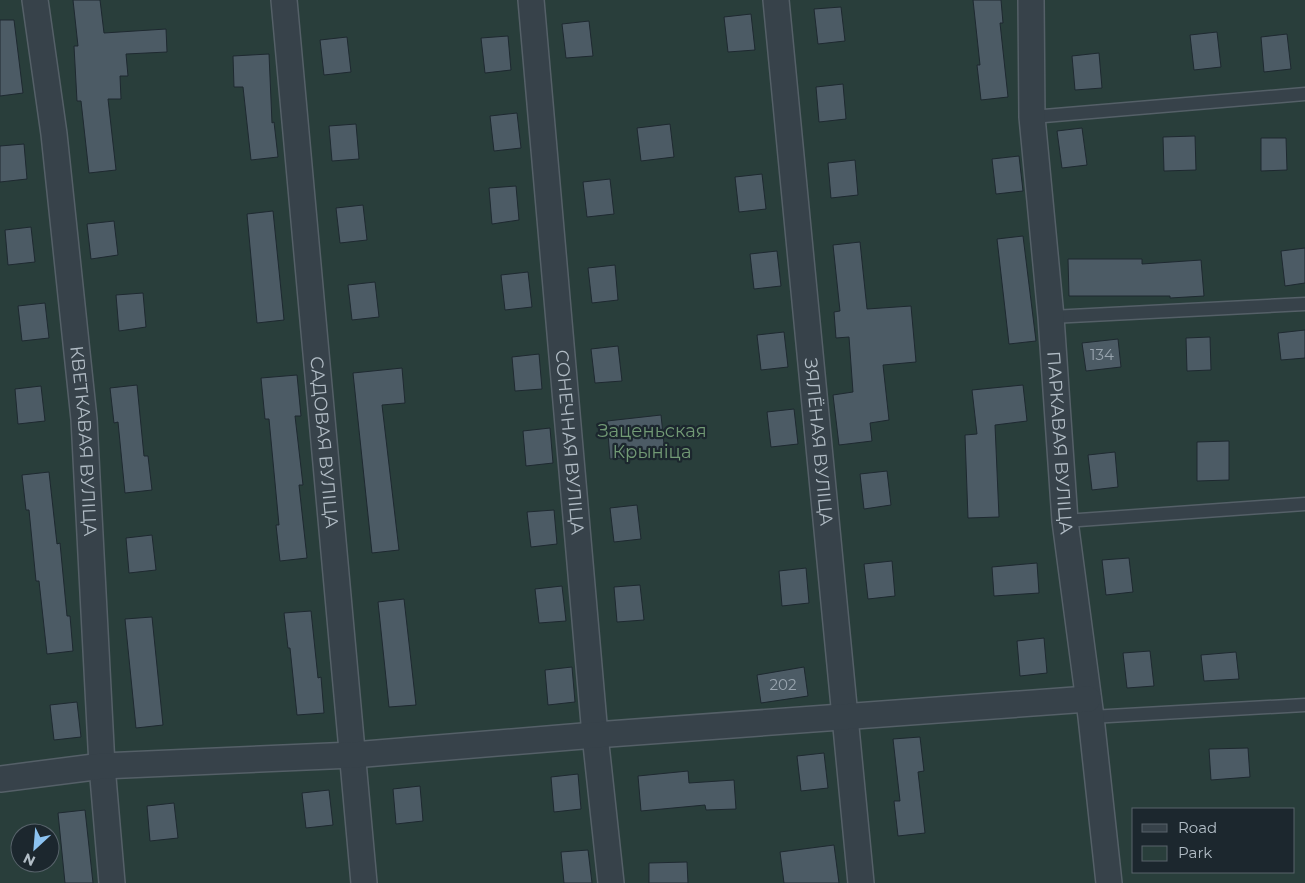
<svg xmlns="http://www.w3.org/2000/svg" width="1305" height="883" viewBox="0 0 1305 883" font-family="Montserrat,sans-serif">
	<style>
		.green { fill: #293e3b; fill-rule: evenodd }
		.building { fill: #4c5b65; stroke: #1e2930 }
		.lines { fill: none; stroke-linecap: round; stroke-linejoin: round }
		.lane-casing { stroke: #556068; stroke-width: 15 }
		.street-casing { stroke: #556068; stroke-width: 28 }
		.lane { stroke: #37424a; stroke-width: 12 }
		.street { stroke: #37424a; stroke-width: 25 }
		.labels { text-anchor: middle; stroke-width: 4.5; stroke-linejoin: round; paint-order: stroke }
		.number-label { font-size: 15px; fill: #98a4ae }
		.park-label { font-size: 18px; fill: #729a75; stroke: #1c272e }
		.street-label { font-size: 18px; fill: #b2bdc6; stroke: #1c272e }
	</style>
	<rect width="100%" height="100%" fill="#243039"/>
	<path class="green" d="M 0,0 L 1305,0 L 1305,883 L 0,883 ZM 1134,809 L 1294,809 L 1294,872 L 1134,872 ZM 20,833 L 50,833 L 50,863 L 20,863 Z"/>
	<g class="building">
		<path d="M 73,0 L 100,0 L 104,33 L 166,29 L 167,52 L 126,54 L 128,76 L 120,76 L 121,99 L 108,99 L 116,170 L 89,173 L 81,101 L 77,101 L 74,46 L 78,46 Z"/>
		<path d="M 973,0 L 1001,0 L 1003,23 L 1000,23 L 1008,97 L 981,100 L 977,65 L 980,65 Z"/>
		<path d="M 841,7 L 845,41 L 818,44 L 814,9 Z"/>
		<path d="M 751,14 L 755,50 L 728,52 L 724,17 Z"/>
		<path d="M 0,20 L 14,20 L 23,93 L 0,96 Z"/>
		<path d="M 589,21 L 593,56 L 566,58 L 562,24 Z"/>
		<path d="M 1217,32 L 1221,67 L 1194,70 L 1190,35 Z"/>
		<path d="M 1287,34 L 1291,69 L 1264,72 L 1261,37 Z"/>
		<path d="M 508,36 L 511,70 L 485,73 L 481,38 Z"/>
		<path d="M 347,37 L 351,72 L 324,75 L 320,40 Z"/>
		<path d="M 1099,53 L 1102,88 L 1075,90 L 1072,56 Z"/>
		<path d="M 269,54 L 272,123 L 274,122 L 278,157 L 251,160 L 243,87 L 234,87 L 233,56 Z"/>
		<path d="M 843,84 L 846,119 L 819,122 L 816,87 Z"/>
		<path d="M 517,113 L 521,148 L 494,151 L 490,116 Z"/>
		<path d="M 356,124 L 359,159 L 332,161 L 329,126 Z"/>
		<path d="M 670,124 L 674,157 L 641,161 L 637,128 Z"/>
		<path d="M 1082,128 L 1087,165 L 1062,168 L 1057,131 Z"/>
		<path d="M 1195,136 L 1196,170 L 1164,171 L 1163,137 Z"/>
		<path d="M 1261,138 L 1286,138 L 1287,170 L 1261,171 Z"/>
		<path d="M 24,144 L 27,179 L 0,182 L 0,146 Z"/>
		<path d="M 1019,156 L 1023,191 L 996,194 L 992,159 Z"/>
		<path d="M 855,160 L 858,195 L 831,198 L 828,163 Z"/>
		<path d="M 762,174 L 766,209 L 739,212 L 735,177 Z"/>
		<path d="M 610,179 L 614,214 L 587,217 L 583,182 Z"/>
		<path d="M 516,186 L 519,220 L 492,224 L 489,188 Z"/>
		<path d="M 363,205 L 367,240 L 340,243 L 336,208 Z"/>
		<path d="M 273,211 L 284,320 L 257,323 L 247,214 Z"/>
		<path d="M 114,221 L 118,255 L 91,259 L 87,224 Z"/>
		<path d="M 31,227 L 35,262 L 8,265 L 5,230 Z"/>
		<path d="M 1023,236 L 1036,341 L 1009,344 L 997,239 Z"/>
		<path d="M 860,242 L 867,309 L 911,306 L 916,362 L 883,365 L 889,420 L 870,423 L 872,441 L 839,445 L 833,395 L 853,392 L 849,337 L 836,338 L 834,312 L 840,311 L 833,245 Z"/>
		<path d="M 1305,248 L 1305,283 L 1285,286 L 1281,251 Z"/>
		<path d="M 777,251 L 781,286 L 754,289 L 750,254 Z"/>
		<path d="M 1068,259 L 1142,259 L 1142,264 L 1201,260 L 1204,296 L 1170,298 L 1170,296 L 1069,296 Z"/>
		<path d="M 615,265 L 618,300 L 592,303 L 588,268 Z"/>
		<path d="M 528,272 L 532,307 L 505,310 L 501,275 Z"/>
		<path d="M 375,282 L 379,317 L 352,320 L 348,285 Z"/>
		<path d="M 143,293 L 146,327 L 119,331 L 116,295 Z"/>
		<path d="M 45,303 L 49,338 L 22,341 L 18,306 Z"/>
		<path d="M 1305,330 L 1305,358 L 1281,360 L 1278,333 Z"/>
		<path d="M 784,332 L 788,367 L 761,370 L 757,335 Z"/>
		<path d="M 1210,337 L 1211,370 L 1187,371 L 1186,338 Z"/>
		<path d="M 1118,339 L 1121,367 L 1086,371 L 1082,343 Z"/>
		<path d="M 618,346 L 622,381 L 595,383 L 591,349 Z"/>
		<path d="M 539,354 L 542,389 L 515,391 L 512,357 Z"/>
		<path d="M 402,368 L 405,403 L 382,405 L 399,550 L 372,553 L 353,373 Z"/>
		<path d="M 297,375 L 301,416 L 295,416 L 303,485 L 299,485 L 307,558 L 280,561 L 276,525 L 279,525 L 269,419 L 265,419 L 261,378 Z"/>
		<path d="M 137,385 L 144,456 L 148,456 L 152,490 L 125,493 L 118,422 L 114,423 L 110,388 Z"/>
		<path d="M 1023,385 L 1027,421 L 995,425 L 999,517 L 968,518 L 965,435 L 977,434 L 972,390 Z"/>
		<path d="M 41,386 L 45,421 L 18,424 L 15,389 Z"/>
		<path d="M 794,409 L 798,444 L 771,447 L 767,412 Z"/>
		<path d="M 661,415 L 665,454 L 610,459 L 607,421 Z"/>
		<path d="M 550,428 L 553,463 L 526,466 L 523,431 Z"/>
		<path d="M 1229,441 L 1229,480 L 1197,481 L 1197,442 Z"/>
		<path d="M 1115,452 L 1118,487 L 1092,490 L 1088,455 Z"/>
		<path d="M 887,471 L 891,505 L 864,509 L 860,474 Z"/>
		<path d="M 49,472 L 57,544 L 60,543 L 67,616 L 70,616 L 73,651 L 47,654 L 39,581 L 36,581 L 29,510 L 26,510 L 22,475 Z"/>
		<path d="M 637,505 L 641,539 L 614,542 L 610,508 Z"/>
		<path d="M 554,510 L 557,544 L 531,547 L 527,512 Z"/>
		<path d="M 152,535 L 156,570 L 129,573 L 126,538 Z"/>
		<path d="M 1129,558 L 1133,592 L 1106,595 L 1102,560 Z"/>
		<path d="M 892,561 L 895,596 L 868,599 L 864,564 Z"/>
		<path d="M 1037,563 L 1039,593 L 994,596 L 992,567 Z"/>
		<path d="M 806,568 L 809,603 L 782,606 L 779,571 Z"/>
		<path d="M 640,585 L 644,620 L 617,622 L 614,587 Z"/>
		<path d="M 562,586 L 566,621 L 539,623 L 535,589 Z"/>
		<path d="M 404,599 L 416,705 L 389,707 L 378,602 Z"/>
		<path d="M 311,611 L 318,678 L 321,677 L 324,713 L 297,715 L 290,648 L 288,648 L 284,613 Z"/>
		<path d="M 152,617 L 163,725 L 136,728 L 125,619 Z"/>
		<path d="M 1044,638 L 1047,673 L 1020,676 L 1017,641 Z"/>
		<path d="M 1150,651 L 1154,686 L 1127,688 L 1123,653 Z"/>
		<path d="M 1236,652 L 1239,679 L 1204,681 L 1201,655 Z"/>
		<path d="M 572,667 L 575,702 L 548,705 L 545,670 Z"/>
		<path d="M 804,667 L 808,696 L 761,703 L 757,675 Z"/>
		<path d="M 77,702 L 81,737 L 54,740 L 50,705 Z"/>
		<path d="M 920,737 L 924,771 L 918,772 L 925,833 L 898,836 L 894,801 L 900,801 L 893,739 Z"/>
		<path d="M 1248,748 L 1250,777 L 1211,780 L 1209,749 Z"/>
		<path d="M 824,753 L 828,788 L 801,791 L 797,756 Z"/>
		<path d="M 688,771 L 689,783 L 734,780 L 736,809 L 706,810 L 705,805 L 641,811 L 638,776 Z"/>
		<path d="M 578,774 L 581,809 L 554,812 L 551,777 Z"/>
		<path d="M 420,786 L 423,821 L 396,824 L 393,789 Z"/>
		<path d="M 329,790 L 333,825 L 306,828 L 302,793 Z"/>
		<path d="M 174,803 L 178,838 L 150,841 L 147,806 Z"/>
		<path d="M 85,810 L 93,883 L 65,883 L 58,813 Z"/>
		<path d="M 834,845 L 839,883 L 784,883 L 780,852 Z"/>
		<path d="M 588,850 L 592,883 L 564,883 L 561,852 Z"/>
		<path d="M 687,862 L 688,883 L 649,883 L 649,863 Z"/>
	</g>
	<g class="lines">
		<defs>
			<g id="lane">
				<path d="M 1032,117 L 1305,94"/>
				<path d="M 1051,317 L 1305,304"/>
				<path d="M 1065,521 L 1305,504"/>
				<path d="M 1091,717 L 1305,705"/>
			</g>
			<g id="street">
				<path id="s1" d="M 35,0 L 54,134 L 84,419 L 102,766 L 112,883"/>
				<path id="s2" d="M 284,0 L 364,883"/>
				<path id="s3" d="M 531,0 L 595,735 L 611,883"/>
				<path id="s4" d="M 776,0 L 861,883"/>
				<path id="s5" d="M 1031,0 L 1032,117 L 1051,317 L 1065,521 L 1091,717 L 1109,883"/>
				<path d="M 0,779 L 102,766 L 353,755 L 595,735 L 1088,699"/>
			</g>
		</defs>
		<use href="#lane" class="lane-casing"/>
		<use href="#street" class="street-casing"/>
		<use href="#lane" class="lane"/>
		<use href="#street" class="street"/>
	</g>
	<g class="labels">
		<g class="number-label">
			<text x="1102" y="360">134</text>
			<text x="783" y="690">202</text>
		</g>
		<g class="park-label">
			<text x="652" y="437">Заценьская<tspan x="652" dy="21">Крыніца</tspan></text>
		</g>
		<g class="street-label">
			<text dy="6" stroke="none"><textPath href="#s1" startOffset="444">КВЕТКАВАЯ ВУЛІЦА</textPath></text>
			<text dy="6" stroke="none"><textPath href="#s2" startOffset="444">САДОВАЯ ВУЛІЦА</textPath></text>
			<text dy="6" stroke="none"><textPath href="#s3" startOffset="444">СОНЕЧНАЯ ВУЛІЦА</textPath></text>
			<text dy="6" stroke="none"><textPath href="#s4" startOffset="444">ЗЯЛЁНАЯ ВУЛІЦА</textPath></text>
			<text dy="6" stroke="none"><textPath href="#s5" startOffset="444">ПАРКАВАЯ ВУЛІЦА</textPath></text>
		</g>
	</g>
	<rect x="1132" y="808" width="162" height="65" fill="#1c272e" stroke="#58636b"/>
	<rect x="1142" y="824" width="25" height="8" fill="#37424a" stroke="#58636b"/>
	<text x="1178" y="833" font-size="15" fill="#b2bdc6">Road</text>
	<rect x="1142" y="846" width="25" height="15" fill="#293e3b" stroke="#58636b"/>
	<text x="1178" y="858" font-size="15" fill="#b2bdc6">Park</text>
	<g transform="translate(35 848) rotate(206)"><circle r="24" fill="#1c272e" stroke="#58636b"/>
	<path d="M0-4L9 19L0 12L-9 19Z" fill="#8cc3f1"/>
	<text y="-8" font-size="14" font-weight="bold" text-anchor="middle" fill="#b2bdc6">N</text>
	</g>
</svg>
